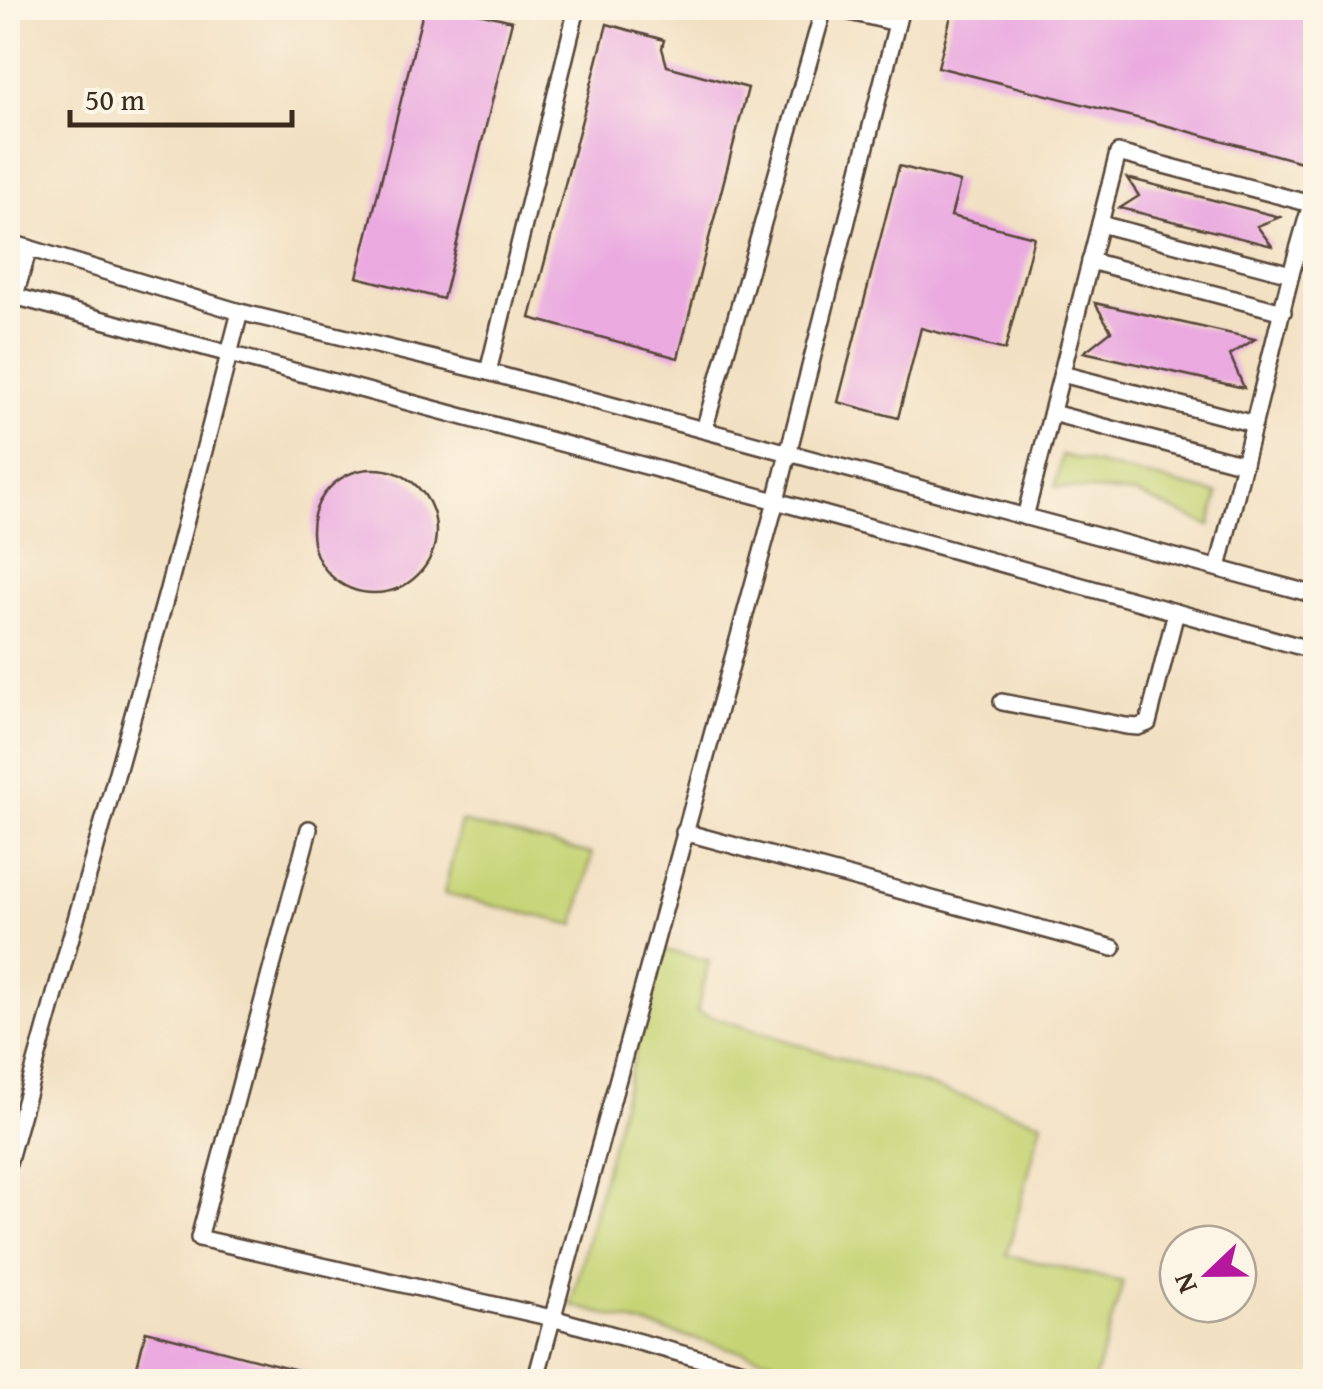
<svg xmlns="http://www.w3.org/2000/svg" width="1323" height="1389" viewBox="0 0 1323 1389" font-family="'Gentium Book Plus',serif">
	<style>
		.green { fill: #c6d476; stroke: #807f4a; stroke-width: 2.5 }
		.building { fill: #eaaae0 }
		.lines { fill: none; stroke-linecap: round; stroke-linejoin: round }
		.lane-casing { stroke: #564537; stroke-width: 20 }
		.lane { stroke: #fff; stroke-width: 15 }
	</style>
	<rect width="100%" height="100%" fill="#fcf5e5"/>
	<filter id="ink" filterUnits="userSpaceOnUse"><feTurbulence type="fractalNoise" baseFrequency=".01" numOctaves="2"/><feDisplacementMap in="SourceGraphic" scale="20" xChannelSelector="R" yChannelSelector="G"/><feConvolveMatrix kernelMatrix="1 2 1 2 8 2 1 2 1" color-interpolation-filters="sRGB"/></filter>
	<filter id="wash" filterUnits="userSpaceOnUse"><feTurbulence type="fractalNoise" baseFrequency=".0048" numOctaves="4" result="noise"/><feDisplacementMap in="SourceGraphic" scale="40" xChannelSelector="R" yChannelSelector="G"/><feGaussianBlur stdDeviation="2.25" result="paint"/><feColorMatrix in="noise" values="0 0 0 0 0 0 0 0 0 0 0 0 0 0 0 0 0 1.4 0 .05"/><feComposite in="paint" operator="in"/></filter>
	<g filter="url(#wash)">
		<rect width="100%" height="100%" fill="#f2e0c2"/>
		<g class="green">
			<path d="M 1062,455 L 1218,494 L 1210,526 L 1137,494 L 1055,487 Z"/>
			<path d="M 461,822 L 592,854 L 575,925 L 444,894 Z"/>
			<path d="M 661,949 L 709,961 L 697,1012 L 1042,1122 L 1007,1255 L 1123,1282 L 1094,1381 L 850,1381 L 571,1305 Z"/>
		</g>
		<g id="blocks">
			<g class="building">
				<path d="M 424,8 L 458,8 L 512,21 L 443,299 L 357,277 Z"/>
				<path d="M 953,8 L 1316,8 L 1316,166 L 1176,128 L 938,67 Z"/>
				<path d="M 607,24 L 664,40 L 662,48 L 667,66 L 748,88 L 678,358 L 530,318 Z"/>
				<path d="M 899,166 L 960,182 L 951,216 L 1034,237 L 1005,350 L 921,328 L 898,418 L 838,402 Z"/>
				<path d="M 1127,178 L 1280,217 L 1257,226 L 1272,246 L 1120,208 L 1139,196 Z"/>
				<path d="M 1095,303 L 1255,339 L 1230,355 L 1244,388 L 1084,352 L 1111,331 Z"/>
				<circle cx="374" cy="531" r="62"/>
				<path d="M 146,1331 L 309,1373 L 308,1382 L 133,1382 Z"/>
			</g>
		</g>
	</g>
	<g filter="url(#ink)">
		<use href="#blocks" fill-opacity="0" stroke="#564537" stroke-width="2.5"/>
		<g class="lines">
			<defs>
				<g id="lane">
					<path d="M 833,8 L 897,23"/>
					<path d="M 1100,224 L 1291,274"/>
					<path d="M 8,242 L 240,312 L 488,372 L 1316,595"/>
					<path d="M 1090,261 L 1283,312"/>
					<path d="M 14,296 L 776,501 L 1316,651"/>
					<path d="M 8,319 L 29,248"/>
					<path d="M 488,372 L 577,8"/>
					<path d="M 1062,374 L 1254,424"/>
					<path d="M 1052,413 L 1244,464"/>
					<path d="M 704,430 L 824,8"/>
					<path d="M 1025,517 L 1118,153 L 1311,204 L 1291,274 L 1218,568"/>
					<path d="M 1002,702 L 1126,726 L 1138,727 L 1148,723 L 1176,612"/>
					<path d="M 309,829 L 199,1238 L 552,1318 L 784,1382"/>
					<path d="M 684,832 L 1113,948"/>
					<path d="M 8,1163 L 167,593 L 240,312"/>
					<path d="M 535,1382 L 776,501 L 901,8"/>
				</g>
			</defs>
			<use href="#lane" class="lane-casing"/>
			<use href="#lane" class="lane"/>
		</g>
	</g>
	<rect width="1323" height="1389" fill="none" stroke="#fcf5e5" stroke-width="40"/>
	<g transform="translate(1208 1274) rotate(248)"><circle r="48" fill="#fcf5e5" stroke="#afa495" stroke-width="2.5"/>
	<path d="M0-8L18 38L0 25L-18 38Z" fill="#b5179e"/>
	<text y="-15" font-size="28" font-weight="bold" text-anchor="middle" fill="#3b2a1e">N</text>
	</g>
	<path d="M70 110v15h222v-15" fill="none" stroke="#3b2a1e" stroke-width="5"/>
	<text x="85" y="110" font-size="30" fill="#3b2a1e" stroke="#fcf5e5" stroke-width="8" paint-order="stroke">50 m</text>
</svg>
